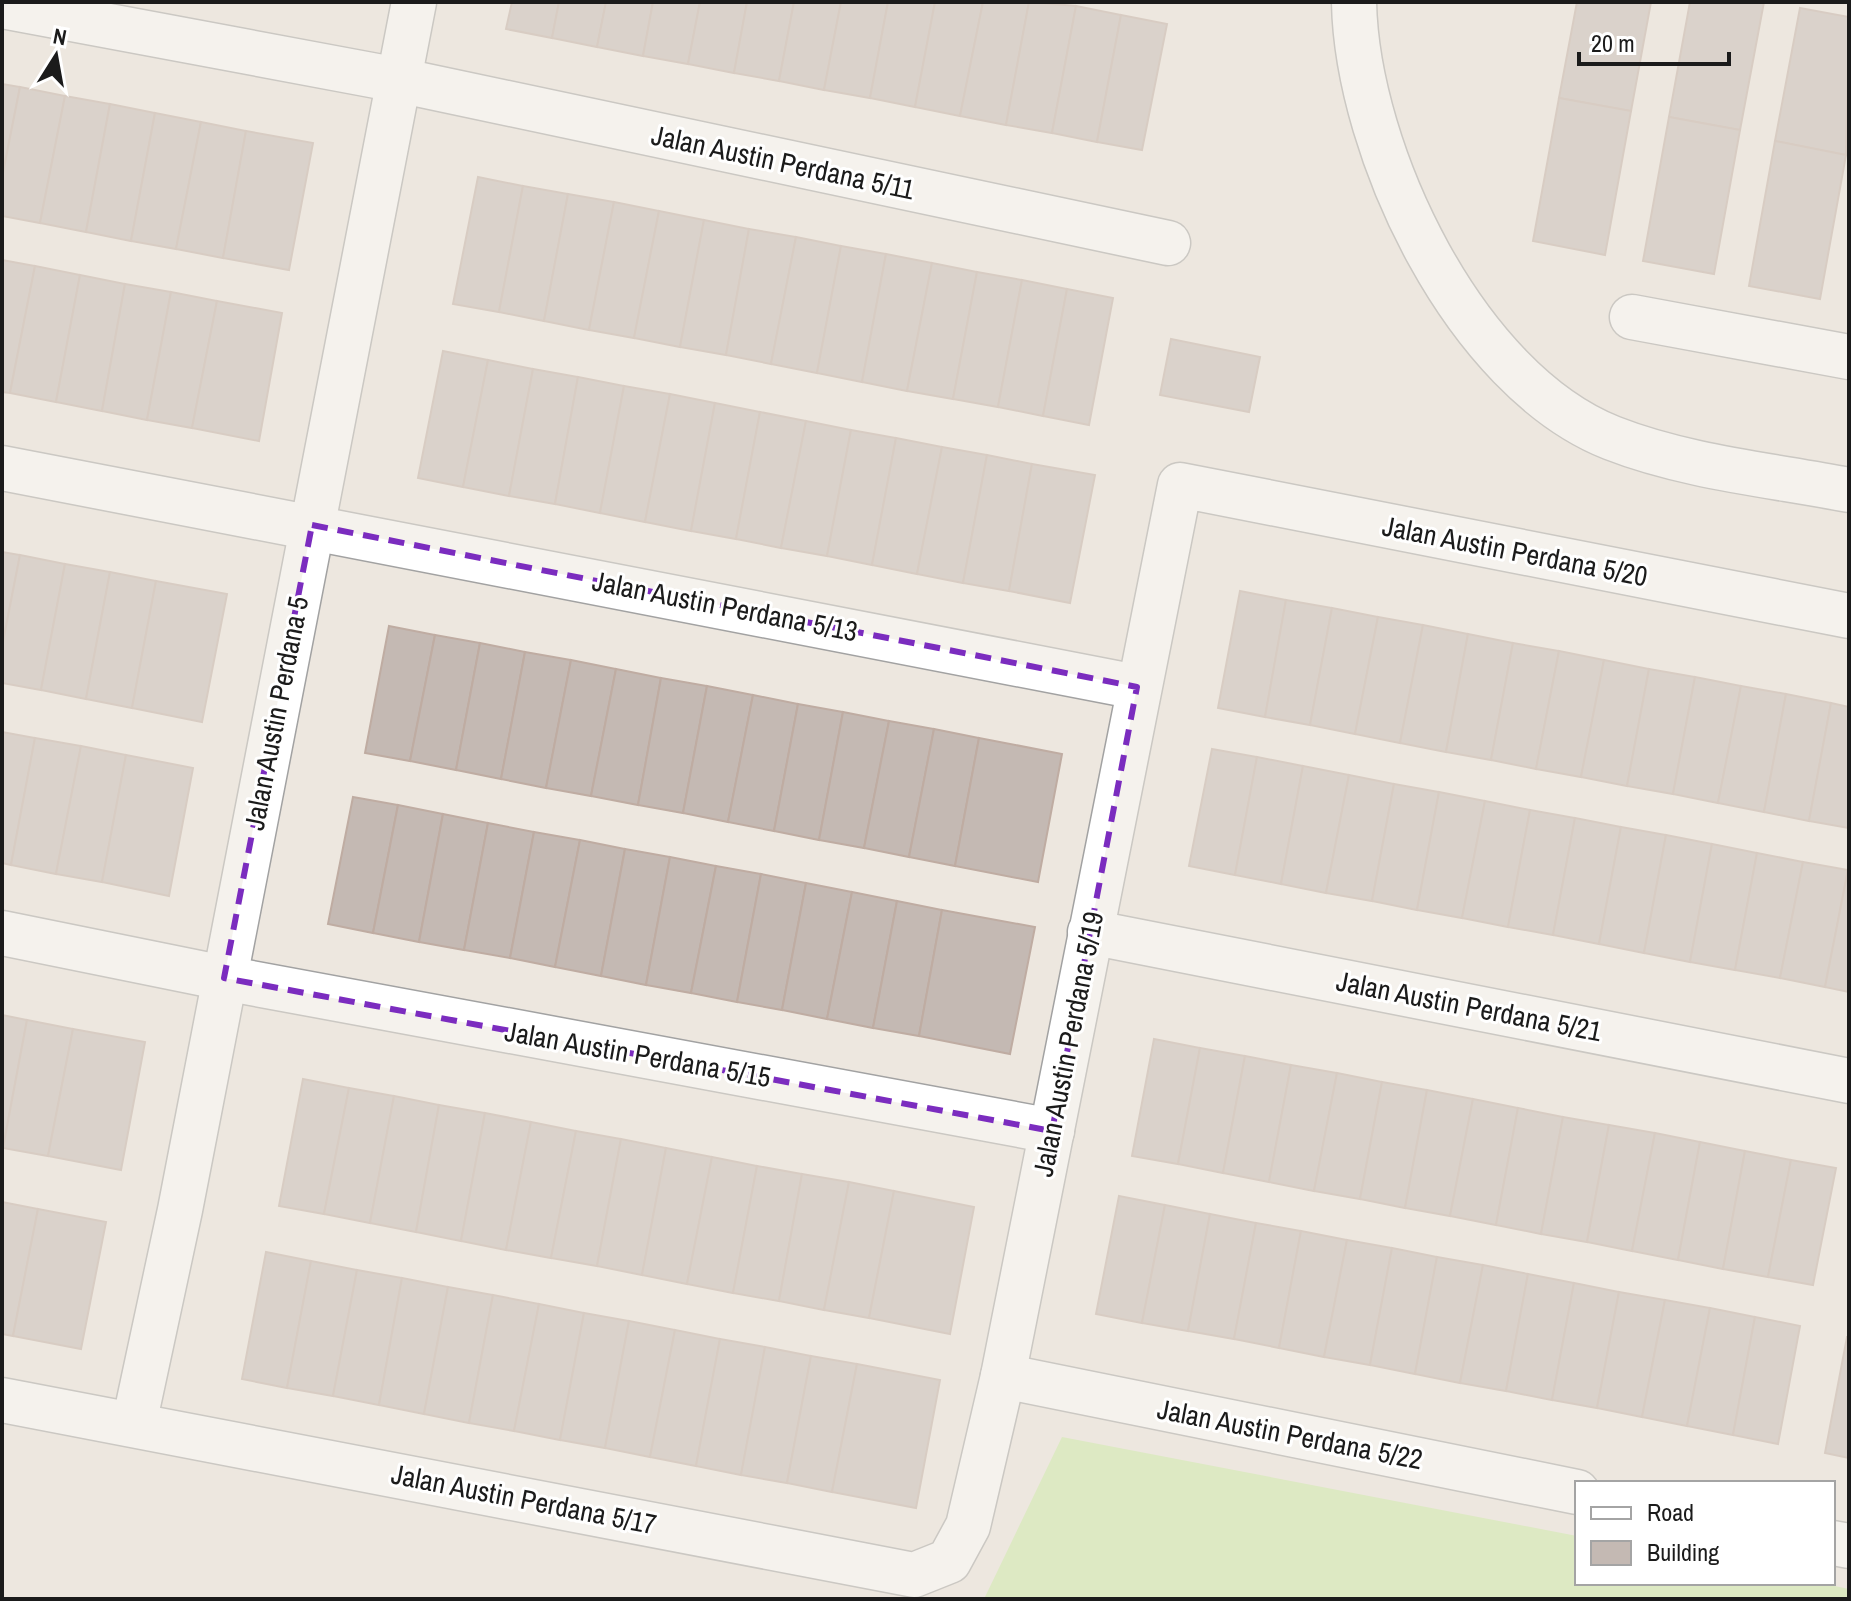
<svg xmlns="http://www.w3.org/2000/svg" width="1851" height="1601" viewBox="0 0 1851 1601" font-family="'Archivo Narrow',sans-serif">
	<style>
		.grass { fill: #caeaa3 }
		.building { fill: #c4b9b3; stroke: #bfaca2; stroke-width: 2 }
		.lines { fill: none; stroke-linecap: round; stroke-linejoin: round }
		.minor-casing { stroke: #a2a2a2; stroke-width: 47 }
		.minor { stroke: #fff; stroke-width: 44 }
		.marked { fill: none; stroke: #7b2cbf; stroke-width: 6; stroke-dasharray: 16 10; stroke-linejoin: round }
		.labels { text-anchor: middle; stroke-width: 6; stroke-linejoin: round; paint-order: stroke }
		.street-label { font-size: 28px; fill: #1b1b1b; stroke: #fff }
	</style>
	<rect width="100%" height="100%" fill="#ede7df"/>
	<path class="grass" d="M 1062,1437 L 1577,1536 L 1577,1583 L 1820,1583 L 1849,1589 L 1849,1599 L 984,1599 Z"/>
	<g class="building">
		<path d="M 512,2 L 559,2 L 552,38 L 506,29 Z"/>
		<path d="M 559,2 L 606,2 L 597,47 L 552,38 Z"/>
		<path d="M 606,2 L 653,2 L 643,56 L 597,47 Z"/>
		<path d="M 653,2 L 700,2 L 688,64 L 643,56 Z"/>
		<path d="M 700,2 L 747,2 L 734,73 L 688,64 Z"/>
		<path d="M 747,2 L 794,2 L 779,81 L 734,73 Z"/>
		<path d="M 794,2 L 841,2 L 824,90 L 779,81 Z"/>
		<path d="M 841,2 L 888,2 L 870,98 L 824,90 Z"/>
		<path d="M 888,2 L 935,2 L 915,107 L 870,98 Z"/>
		<path d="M 935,2 L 983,2 L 960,116 L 915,107 Z"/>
		<path d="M 983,2 L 1029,2 L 1006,125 L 960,116 Z"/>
		<path d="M 1029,2 L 1076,6 L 1052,133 L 1006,125 Z"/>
		<path d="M 1577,2 L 1651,2 L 1631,111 L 1559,98 Z"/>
		<path d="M 1690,2 L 1764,2 L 1740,130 L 1669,117 Z"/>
		<path d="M 1076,6 L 1121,15 L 1097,142 L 1052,133 Z"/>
		<path d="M 1800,8 L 1849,17 L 1846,155 L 1775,141 Z"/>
		<path d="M 1121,15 L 1167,24 L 1142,150 L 1097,142 Z"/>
		<path d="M 2,84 L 20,87 L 2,178 Z"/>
		<path d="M 20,87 L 65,96 L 40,223 L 2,216 L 2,178 Z"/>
		<path d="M 65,96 L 110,104 L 86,232 L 40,223 Z"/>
		<path d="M 1559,98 L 1631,111 L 1605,255 L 1533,241 Z"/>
		<path d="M 110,104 L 155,113 L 131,241 L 86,232 Z"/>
		<path d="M 155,113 L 201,122 L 176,249 L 131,241 Z"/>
		<path d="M 1669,117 L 1740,130 L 1714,274 L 1643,261 Z"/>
		<path d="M 201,122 L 246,131 L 223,258 L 176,249 Z"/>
		<path d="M 246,131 L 313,143 L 289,270 L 223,258 Z"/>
		<path d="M 1775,141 L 1846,155 L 1820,299 L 1749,286 Z"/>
		<path d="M 478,177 L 523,186 L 499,312 L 453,304 Z"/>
		<path d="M 523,186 L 568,194 L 544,321 L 499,312 Z"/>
		<path d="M 568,194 L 614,202 L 589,330 L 544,321 Z"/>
		<path d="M 614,202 L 659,211 L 634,338 L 589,330 Z"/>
		<path d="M 659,211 L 704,220 L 680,347 L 634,338 Z"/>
		<path d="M 704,220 L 749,229 L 726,355 L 680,347 Z"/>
		<path d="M 749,229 L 796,237 L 771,364 L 726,355 Z"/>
		<path d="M 796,237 L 841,246 L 817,373 L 771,364 Z"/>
		<path d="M 841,246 L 886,254 L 862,382 L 817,373 Z"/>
		<path d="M 886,254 L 932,263 L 907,391 L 862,382 Z"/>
		<path d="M 2,260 L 35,266 L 10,393 L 2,392 Z"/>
		<path d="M 932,263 L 977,272 L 953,399 L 907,391 Z"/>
		<path d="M 35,266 L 80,275 L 56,402 L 10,393 Z"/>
		<path d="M 977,272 L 1022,280 L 998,407 L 953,399 Z"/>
		<path d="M 80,275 L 125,284 L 102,411 L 56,402 Z"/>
		<path d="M 1022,280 L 1067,289 L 1043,416 L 998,407 Z"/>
		<path d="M 125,284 L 171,292 L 147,420 L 102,411 Z"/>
		<path d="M 1067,289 L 1113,298 L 1089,425 L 1043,416 Z"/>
		<path d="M 171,292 L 217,301 L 192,428 L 147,420 Z"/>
		<path d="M 217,301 L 282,313 L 259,441 L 192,428 Z"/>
		<path d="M 1171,339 L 1260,357 L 1249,412 L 1160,395 Z"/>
		<path d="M 443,351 L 488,360 L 463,487 L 418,478 Z"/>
		<path d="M 488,360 L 533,369 L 509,496 L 463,487 Z"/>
		<path d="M 533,369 L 578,377 L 555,504 L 509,496 Z"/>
		<path d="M 578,377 L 624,386 L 600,513 L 555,504 Z"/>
		<path d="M 624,386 L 670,394 L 645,522 L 600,513 Z"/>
		<path d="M 670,394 L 715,403 L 691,531 L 645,522 Z"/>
		<path d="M 715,403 L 760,412 L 736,539 L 691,531 Z"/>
		<path d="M 760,412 L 806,421 L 781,548 L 736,539 Z"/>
		<path d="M 806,421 L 851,430 L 827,556 L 781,548 Z"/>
		<path d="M 851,430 L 896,438 L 872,565 L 827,556 Z"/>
		<path d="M 896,438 L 942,447 L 917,574 L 872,565 Z"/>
		<path d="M 942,447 L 987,455 L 963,583 L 917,574 Z"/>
		<path d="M 987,455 L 1032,464 L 1009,591 L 963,583 Z"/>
		<path d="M 1032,464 L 1095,475 L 1070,603 L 1009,591 Z"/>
		<path d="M 2,552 L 20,555 L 2,647 Z"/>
		<path d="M 20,555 L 65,564 L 41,690 L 2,683 L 2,647 Z"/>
		<path d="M 65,564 L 110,572 L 86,699 L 41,690 Z"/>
		<path d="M 110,572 L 156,581 L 132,708 L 86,699 Z"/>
		<path d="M 156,581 L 227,594 L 202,722 L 132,708 Z"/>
		<path d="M 1240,591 L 1286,600 L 1265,717 L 1218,708 Z"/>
		<path d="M 1286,600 L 1332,608 L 1310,725 L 1265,717 Z"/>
		<path d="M 1332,608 L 1378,617 L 1355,734 L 1310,725 Z"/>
		<path d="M 1378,617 L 1423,625 L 1400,743 L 1355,734 Z"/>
		<path d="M 1423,625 L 1468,634 L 1446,752 L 1400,743 Z"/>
		<path d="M 389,626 L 435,635 L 410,761 L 365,753 Z"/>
		<path d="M 1468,634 L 1513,643 L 1491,760 L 1446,752 Z"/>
		<path d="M 435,635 L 480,643 L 456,770 L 410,761 Z"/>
		<path d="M 480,643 L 525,652 L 501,779 L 456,770 Z"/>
		<path d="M 1513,643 L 1559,651 L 1536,769 L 1491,760 Z"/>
		<path d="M 1559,651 L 1604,660 L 1581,777 L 1536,769 Z"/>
		<path d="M 525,652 L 571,660 L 546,788 L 501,779 Z"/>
		<path d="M 571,660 L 616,669 L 591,796 L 546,788 Z"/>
		<path d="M 1604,660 L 1649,669 L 1627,786 L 1581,777 Z"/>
		<path d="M 616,669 L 661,678 L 638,805 L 591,796 Z"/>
		<path d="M 1649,669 L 1695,677 L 1673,794 L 1627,786 Z"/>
		<path d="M 1695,677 L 1741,686 L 1718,803 L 1673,794 Z"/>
		<path d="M 661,678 L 707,686 L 683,813 L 638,805 Z"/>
		<path d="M 707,686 L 753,695 L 728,822 L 683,813 Z"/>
		<path d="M 1741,686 L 1786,694 L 1764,812 L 1718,803 Z"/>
		<path d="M 1786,694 L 1831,703 L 1809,821 L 1764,812 Z"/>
		<path d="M 753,695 L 798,704 L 774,831 L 728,822 Z"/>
		<path d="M 1831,703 L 1849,707 L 1849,828 L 1809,821 Z"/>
		<path d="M 798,704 L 843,712 L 819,840 L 774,831 Z"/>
		<path d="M 843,712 L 889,721 L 864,848 L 819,840 Z"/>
		<path d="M 889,721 L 934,729 L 909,857 L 864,848 Z"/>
		<path d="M 934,729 L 979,738 L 955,866 L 909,857 Z"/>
		<path d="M 2,732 L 35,738 L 11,865 L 2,863 Z"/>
		<path d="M 35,738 L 81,746 L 56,874 L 11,865 Z"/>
		<path d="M 979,738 L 1062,754 L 1038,882 L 955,866 Z"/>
		<path d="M 81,746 L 126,755 L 102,882 L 56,874 Z"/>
		<path d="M 1212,749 L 1257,757 L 1235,875 L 1189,866 Z"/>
		<path d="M 126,755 L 193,768 L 169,896 L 102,882 Z"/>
		<path d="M 1257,757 L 1303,766 L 1281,884 L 1235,875 Z"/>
		<path d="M 1303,766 L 1349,775 L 1326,893 L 1281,884 Z"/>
		<path d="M 1349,775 L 1394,784 L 1372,901 L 1326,893 Z"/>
		<path d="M 1394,784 L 1439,792 L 1417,910 L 1372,901 Z"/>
		<path d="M 1439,792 L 1485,801 L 1462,918 L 1417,910 Z"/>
		<path d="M 353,797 L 398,805 L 373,933 L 328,924 Z"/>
		<path d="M 1485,801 L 1530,810 L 1508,927 L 1462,918 Z"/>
		<path d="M 398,805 L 443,814 L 419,942 L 373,933 Z"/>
		<path d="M 1530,810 L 1575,818 L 1553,935 L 1508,927 Z"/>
		<path d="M 443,814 L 488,823 L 464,950 L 419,942 Z"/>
		<path d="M 1575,818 L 1621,827 L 1599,944 L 1553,935 Z"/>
		<path d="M 488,823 L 534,832 L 510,958 L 464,950 Z"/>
		<path d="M 1621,827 L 1666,835 L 1644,953 L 1599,944 Z"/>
		<path d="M 534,832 L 580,840 L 555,967 L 510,958 Z"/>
		<path d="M 1666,835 L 1712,844 L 1690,962 L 1644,953 Z"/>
		<path d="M 580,840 L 625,849 L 601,976 L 555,967 Z"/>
		<path d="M 1712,844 L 1757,853 L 1735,970 L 1690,962 Z"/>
		<path d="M 625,849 L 670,857 L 646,985 L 601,976 Z"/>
		<path d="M 1757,853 L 1803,862 L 1780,978 L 1735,970 Z"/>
		<path d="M 670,857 L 716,866 L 691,993 L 646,985 Z"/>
		<path d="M 1803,862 L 1848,870 L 1825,987 L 1780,978 Z"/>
		<path d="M 716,866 L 761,874 L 737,1002 L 691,993 Z"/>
		<path d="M 1848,870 L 1849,870 L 1849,992 L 1825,987 Z"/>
		<path d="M 761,874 L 806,883 L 782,1010 L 737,1002 Z"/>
		<path d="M 806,883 L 852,892 L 827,1019 L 782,1010 Z"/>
		<path d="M 852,892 L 897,901 L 873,1028 L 827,1019 Z"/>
		<path d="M 897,901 L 942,910 L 919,1036 L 873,1028 Z"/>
		<path d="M 942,910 L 1035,927 L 1010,1054 L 919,1036 Z"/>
		<path d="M 2,1015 L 27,1020 L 3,1148 L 2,1147 Z"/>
		<path d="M 27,1020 L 73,1029 L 48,1156 L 3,1148 Z"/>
		<path d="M 73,1029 L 145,1042 L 121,1170 L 48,1156 Z"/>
		<path d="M 1154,1039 L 1200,1048 L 1178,1164 L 1132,1156 Z"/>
		<path d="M 1200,1048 L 1245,1056 L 1223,1173 L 1178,1164 Z"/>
		<path d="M 1245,1056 L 1291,1065 L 1269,1182 L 1223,1173 Z"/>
		<path d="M 1291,1065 L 1337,1073 L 1314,1191 L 1269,1182 Z"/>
		<path d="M 1337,1073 L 1382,1082 L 1360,1199 L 1314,1191 Z"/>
		<path d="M 303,1079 L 349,1088 L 324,1214 L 279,1206 Z"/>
		<path d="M 1382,1082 L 1427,1090 L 1405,1208 L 1360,1199 Z"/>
		<path d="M 349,1088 L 394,1096 L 370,1223 L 324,1214 Z"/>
		<path d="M 1427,1090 L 1473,1099 L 1450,1216 L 1405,1208 Z"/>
		<path d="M 394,1096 L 439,1105 L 416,1232 L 370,1223 Z"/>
		<path d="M 1473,1099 L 1518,1108 L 1496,1225 L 1450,1216 Z"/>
		<path d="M 439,1105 L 485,1113 L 461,1241 L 416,1232 Z"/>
		<path d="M 1518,1108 L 1563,1117 L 1541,1234 L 1496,1225 Z"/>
		<path d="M 485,1113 L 531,1122 L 506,1250 L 461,1241 Z"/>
		<path d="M 1563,1117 L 1609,1125 L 1587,1242 L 1541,1234 Z"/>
		<path d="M 531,1122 L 576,1131 L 551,1258 L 506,1250 Z"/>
		<path d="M 1609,1125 L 1655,1133 L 1632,1251 L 1587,1242 Z"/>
		<path d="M 576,1131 L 621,1139 L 597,1266 L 551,1258 Z"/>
		<path d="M 1655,1133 L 1700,1142 L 1678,1260 L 1632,1251 Z"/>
		<path d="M 621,1139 L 666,1148 L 642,1275 L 597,1266 Z"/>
		<path d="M 1700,1142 L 1745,1151 L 1723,1269 L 1678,1260 Z"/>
		<path d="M 666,1148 L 712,1157 L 687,1284 L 642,1275 Z"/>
		<path d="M 1745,1151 L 1791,1160 L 1768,1277 L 1723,1269 Z"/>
		<path d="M 712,1157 L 757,1166 L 733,1293 L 687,1284 Z"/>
		<path d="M 1791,1160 L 1836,1168 L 1813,1285 L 1768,1277 Z"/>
		<path d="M 757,1166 L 802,1174 L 779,1301 L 733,1293 Z"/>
		<path d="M 802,1174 L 849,1182 L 824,1310 L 779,1301 Z"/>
		<path d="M 849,1182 L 894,1191 L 869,1318 L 824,1310 Z"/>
		<path d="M 894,1191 L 974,1207 L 950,1334 L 869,1318 Z"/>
		<path d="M 1119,1196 L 1165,1205 L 1142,1323 L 1096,1314 Z"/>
		<path d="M 2,1202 L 38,1209 L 13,1336 L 2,1334 Z"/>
		<path d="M 1165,1205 L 1210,1214 L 1188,1331 L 1142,1323 Z"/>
		<path d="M 38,1209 L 106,1222 L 81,1349 L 13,1336 Z"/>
		<path d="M 1210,1214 L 1256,1223 L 1234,1339 L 1188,1331 Z"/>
		<path d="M 1256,1223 L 1301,1231 L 1279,1348 L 1234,1339 Z"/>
		<path d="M 1301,1231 L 1347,1240 L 1324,1357 L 1279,1348 Z"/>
		<path d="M 1347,1240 L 1392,1248 L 1370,1365 L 1324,1357 Z"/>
		<path d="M 1392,1248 L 1437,1257 L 1415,1374 L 1370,1365 Z"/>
		<path d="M 266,1252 L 311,1261 L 287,1388 L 242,1379 Z"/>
		<path d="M 1437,1257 L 1483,1265 L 1460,1383 L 1415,1374 Z"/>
		<path d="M 311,1261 L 357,1270 L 333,1396 L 287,1388 Z"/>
		<path d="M 1483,1265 L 1528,1274 L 1506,1391 L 1460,1383 Z"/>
		<path d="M 357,1270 L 402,1278 L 379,1405 L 333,1396 Z"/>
		<path d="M 1528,1274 L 1574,1283 L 1552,1400 L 1506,1391 Z"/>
		<path d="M 402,1278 L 448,1287 L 424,1414 L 379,1405 Z"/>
		<path d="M 1574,1283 L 1619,1292 L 1597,1408 L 1552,1400 Z"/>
		<path d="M 448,1287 L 493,1295 L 469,1423 L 424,1414 Z"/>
		<path d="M 1619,1292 L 1665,1300 L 1642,1417 L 1597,1408 Z"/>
		<path d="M 493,1295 L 539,1304 L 514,1431 L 469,1423 Z"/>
		<path d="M 1665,1300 L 1710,1308 L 1687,1426 L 1642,1417 Z"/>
		<path d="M 539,1304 L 584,1313 L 560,1440 L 514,1431 Z"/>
		<path d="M 1710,1308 L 1755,1317 L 1733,1435 L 1687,1426 Z"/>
		<path d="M 584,1313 L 629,1321 L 605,1448 L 560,1440 Z"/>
		<path d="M 1755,1317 L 1800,1326 L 1778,1444 L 1733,1435 Z"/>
		<path d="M 629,1321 L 675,1330 L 650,1457 L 605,1448 Z"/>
		<path d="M 675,1330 L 720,1339 L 696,1466 L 650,1457 Z"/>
		<path d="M 1847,1337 L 1849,1337 L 1849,1458 L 1825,1453 Z"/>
		<path d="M 720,1339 L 765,1347 L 741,1475 L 696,1466 Z"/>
		<path d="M 765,1347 L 811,1356 L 787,1483 L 741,1475 Z"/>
		<path d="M 811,1356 L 857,1364 L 832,1492 L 787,1483 Z"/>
		<path d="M 857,1364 L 940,1380 L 916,1508 L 832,1492 Z"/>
	</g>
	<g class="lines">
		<defs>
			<g id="minor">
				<path d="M 1354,2 C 1357,152 1465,380 1612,438 C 1686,467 1771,475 1849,490"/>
				<path d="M 2,6 L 398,80 L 1168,243"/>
				<path d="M 1632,317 L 1849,357"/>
				<path d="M 2,468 L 1137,687"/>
				<path d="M 1090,932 L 1849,1081"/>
				<path d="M 2,933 L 224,978 L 1052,1131"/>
				<path d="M 1003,1376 L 1577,1492"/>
				<path d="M 2,1400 L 914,1575 L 949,1561 L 968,1526 L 1003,1376 L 1180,485 L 1849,616"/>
				<path d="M 134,1424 L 180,1210 L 414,2"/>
				<path d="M 1833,1543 L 1849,1546"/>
			</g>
		</defs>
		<use href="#minor" class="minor-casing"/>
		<use href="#minor" class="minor"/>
	</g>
	<path d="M0 0H1851V1601H0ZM 312,525 L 1137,687 L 1052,1131 L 224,978 Z" fill="#ede7df" fill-opacity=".55" fill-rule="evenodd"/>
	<path class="marked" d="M 312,525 L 1137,687 L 1052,1131 L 224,978 Z"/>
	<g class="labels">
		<g class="street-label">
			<text transform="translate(783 162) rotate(12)" y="10">Jalan Austin Perdana 5/11</text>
			<text transform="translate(1515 551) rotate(11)" y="10">Jalan Austin Perdana 5/20</text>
			<text transform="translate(725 606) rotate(11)" y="10">Jalan Austin Perdana 5/13</text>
			<text transform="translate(276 713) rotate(-79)" y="10">Jalan Austin Perdana 5</text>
			<text transform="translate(1469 1006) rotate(11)" y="10">Jalan Austin Perdana 5/21</text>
			<text transform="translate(1068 1044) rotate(-79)" y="10">Jalan Austin Perdana 5/19</text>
			<text transform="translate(638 1054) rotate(10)" y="10">Jalan Austin Perdana 5/15</text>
			<text transform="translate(1290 1434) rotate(11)" y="10">Jalan Austin Perdana 5/22</text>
			<text transform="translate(524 1499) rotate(11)" y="10">Jalan Austin Perdana 5/17</text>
		</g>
	</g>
	<rect width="1851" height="1601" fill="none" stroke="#1b1b1b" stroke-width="8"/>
	<rect x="1575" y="1481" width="260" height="104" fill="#ffffff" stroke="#a4a4a4" stroke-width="2"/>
	<rect x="1591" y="1507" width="40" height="12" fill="#ffffff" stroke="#a4a4a4" stroke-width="2"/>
	<text x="1647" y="1521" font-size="24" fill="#1b1b1b">Road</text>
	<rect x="1591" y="1541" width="40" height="24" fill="#c4b9b3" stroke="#a4a4a4" stroke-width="2"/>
	<text x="1647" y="1561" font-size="24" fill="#1b1b1b">Building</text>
	<g transform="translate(56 56) rotate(11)" stroke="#ffffff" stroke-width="6" paint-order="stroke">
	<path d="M0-6L14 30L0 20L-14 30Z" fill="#1b1b1b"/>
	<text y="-12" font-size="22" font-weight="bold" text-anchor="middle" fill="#1b1b1b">N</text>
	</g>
	<path d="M1579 52v12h150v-12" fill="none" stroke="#1b1b1b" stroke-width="4"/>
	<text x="1591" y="52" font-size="24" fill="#1b1b1b" stroke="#ffffff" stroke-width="6" paint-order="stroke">20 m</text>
</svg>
